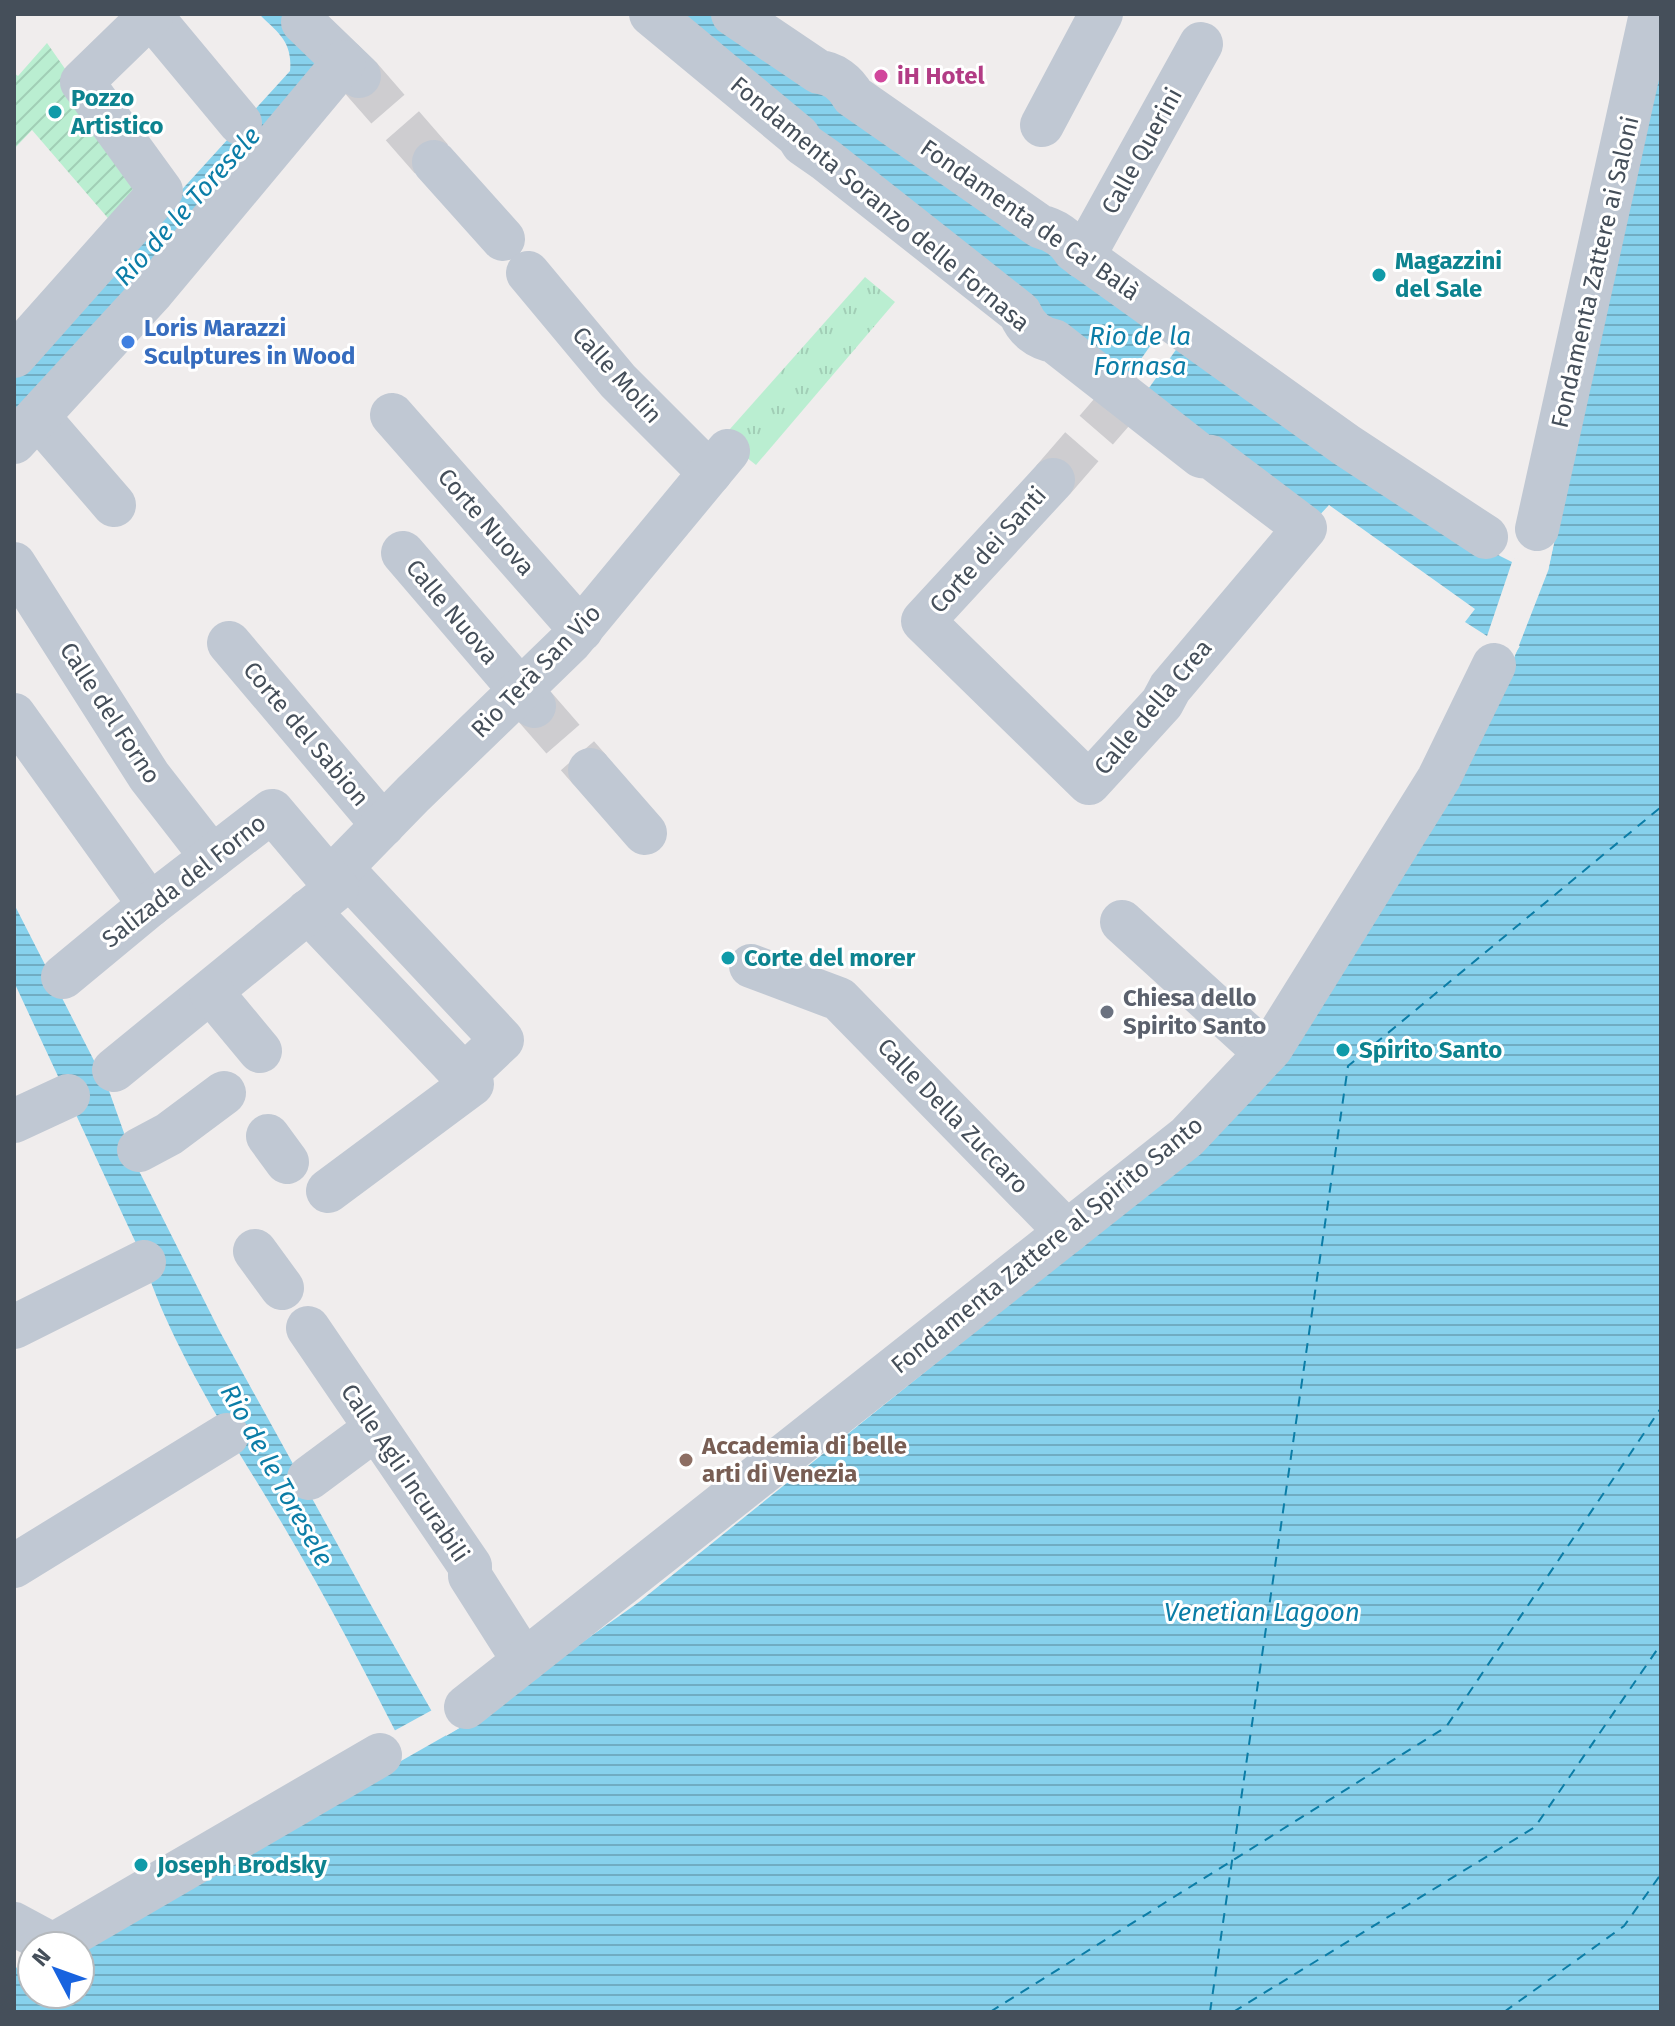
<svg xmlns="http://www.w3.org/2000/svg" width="1675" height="2026" viewBox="0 0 1675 2026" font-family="'Fira Sans',sans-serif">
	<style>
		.park { fill: url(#park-tufts) }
		.garden { fill: url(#garden-furrows) }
		.water { fill: url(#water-rules) }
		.pier { fill: #f0eded }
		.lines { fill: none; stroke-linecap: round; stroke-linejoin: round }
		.ferry { stroke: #0b7da7; stroke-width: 2; stroke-dasharray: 10 8; stroke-linecap: butt }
		.minor-tunnel { stroke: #cecdd0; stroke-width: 44; stroke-dasharray: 44 22; stroke-linecap: butt }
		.minor { stroke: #c0c8d3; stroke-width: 44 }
		.hotel-dot { fill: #d1479c; stroke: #fff; stroke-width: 3 }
		.culture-dot { fill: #0f9aa8; stroke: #fff; stroke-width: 3 }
		.shop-dot { fill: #3f7fe0; stroke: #fff; stroke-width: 3 }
		.worship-dot { fill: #6b7280; stroke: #fff; stroke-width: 3 }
		.education-dot { fill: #8d6e63; stroke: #fff; stroke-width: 3 }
		.labels { text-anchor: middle; stroke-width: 6; stroke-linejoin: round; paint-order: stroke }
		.hotel-label { font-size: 24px; font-weight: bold; fill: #b23c85; stroke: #fff; text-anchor: start }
		.culture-label { font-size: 24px; font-weight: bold; fill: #0d838f; stroke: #fff; text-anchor: start }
		.street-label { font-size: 24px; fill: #454f5a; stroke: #fff }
		.shop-label { font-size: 24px; font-weight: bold; fill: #366cbe; stroke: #fff; text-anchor: start }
		.worship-label { font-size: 24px; font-weight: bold; fill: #5b616d; stroke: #fff; text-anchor: start }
		.education-label { font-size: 24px; font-weight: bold; fill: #785e54; stroke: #fff; text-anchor: start }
		.water-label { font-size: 26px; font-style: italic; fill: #0b7da7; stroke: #fff }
	</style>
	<defs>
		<pattern id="park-tufts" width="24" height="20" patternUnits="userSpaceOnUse" patternTransform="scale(2)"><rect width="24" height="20" fill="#baeed1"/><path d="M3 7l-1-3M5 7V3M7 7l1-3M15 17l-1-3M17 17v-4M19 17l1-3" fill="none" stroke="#a1ceb6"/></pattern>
		<pattern id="garden-furrows" width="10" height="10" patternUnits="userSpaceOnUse" patternTransform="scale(2)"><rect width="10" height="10" fill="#baeed1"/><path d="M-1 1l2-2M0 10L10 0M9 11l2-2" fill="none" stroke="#a1ceb6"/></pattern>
		<pattern id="water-rules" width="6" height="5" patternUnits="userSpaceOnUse" patternTransform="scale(2)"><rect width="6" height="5" fill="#87d1ec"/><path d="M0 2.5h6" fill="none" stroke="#70acc2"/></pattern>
	</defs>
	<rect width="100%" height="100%" fill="#f0eded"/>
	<path class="park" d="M 865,277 L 895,302 L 756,465 L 722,438 Z"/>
	<path class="garden" d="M 47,43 L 147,186 L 113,224 L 32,130 L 14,149 L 14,73 L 18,76 Z"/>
	<g class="water">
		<path d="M 259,14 L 293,14 L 327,52 L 14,432 L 14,374 L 290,71 C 293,41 277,32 259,14 Z"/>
		<path d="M 664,14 L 716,14 L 1480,546 L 1548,571 L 1661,49 L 1661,2012 L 14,2012 L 14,1964 L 25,1980 L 32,1976 L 32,1994 L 80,1994 L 80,1948 L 408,1756 C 367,1675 324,1593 277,1515 C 228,1434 170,1346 142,1256 L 14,982 L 14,904 L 108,1088 L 134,1161 L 219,1330 L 377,1616 L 446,1736 L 473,1720 L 639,1602 L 1202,1149 L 1520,646 L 1487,636 L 1465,622 L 1475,609 L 1329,505 L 1316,519 L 1122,382 Z"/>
	</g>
	<g class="pier">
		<path d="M 1167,322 L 1185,337 L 1144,395 L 1122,386 Z"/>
		<path d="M 1552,532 L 1556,533 L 1548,571 L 1509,671 L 1505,669 L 1515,648 L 1486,639 L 1512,562 L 1480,546 L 1483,542 L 1514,558 L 1545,566 Z"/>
		<path d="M 434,1709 L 447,1731 L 472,1717 L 473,1720 L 387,1769 L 385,1765 L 403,1755 L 392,1732 Z"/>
	</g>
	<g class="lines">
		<g class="ferry">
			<path d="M 990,2012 L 1446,1727 L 1661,1408"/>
			<path d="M 1210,2012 L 1348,1066 L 1661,807"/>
			<path d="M 1233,2012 L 1535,1827 L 1661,1644"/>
			<path d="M 1504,2012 L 1624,1926 L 1661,1874"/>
		</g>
		<g class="minor-tunnel">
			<path d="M 359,76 L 434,162"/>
			<path d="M 1053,480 L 1118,405"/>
			<path d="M 534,706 L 590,770"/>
		</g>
		<g class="minor">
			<path d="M 651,14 L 798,136 L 803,144 L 826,160 L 1020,313 C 1026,329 1038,338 1054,341 L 1201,456 L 1211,457 L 1305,528 L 1170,688 L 1162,703 L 1089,783 L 923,621 L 1053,480"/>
			<path d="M 733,14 L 819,72 C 833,73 846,83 853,96 L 1041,227 C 1053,229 1068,239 1074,250 L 1346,445 L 1486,537"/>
			<path d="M 151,16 L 240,123"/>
			<path d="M 303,22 L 359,76"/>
			<path d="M 1042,125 L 1101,14"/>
			<path d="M 434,162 L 503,239"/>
			<path d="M 1083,257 L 1201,44"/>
			<path d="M 528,273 L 618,381 L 710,473"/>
			<path d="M 14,356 L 161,191 L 82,82 L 152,14"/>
			<path d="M 392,415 L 581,630"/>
			<path d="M 38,417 L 114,505"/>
			<path d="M 14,442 L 153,291 L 344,62"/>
			<path d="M 1537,529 L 1651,14"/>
			<path d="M 403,553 L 534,706"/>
			<path d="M 14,564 L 149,776 L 212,857"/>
			<path d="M 229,643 L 383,825"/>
			<path d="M 14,715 L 150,905"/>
			<path d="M 590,770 L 645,833"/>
			<path d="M 341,868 L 502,1040 L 464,1076"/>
			<path d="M 330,879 L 413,794 L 570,642 L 728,451"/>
			<path d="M 308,911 L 472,1084 L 328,1191"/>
			<path d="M 1122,922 L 1266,1053"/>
			<path d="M 751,966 L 839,999 L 1067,1232"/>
			<path d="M 63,977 L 150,905 L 272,811 L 337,888 L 114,1070"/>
			<path d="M 211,992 L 260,1051"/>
			<path d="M 14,1121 L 68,1096"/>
			<path d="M 268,1136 L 287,1162"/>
			<path d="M 139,1150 L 169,1134 L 224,1093"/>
			<path d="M 255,1251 L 282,1288"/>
			<path d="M 14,1327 L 144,1262"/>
			<path d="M 308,1328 L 470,1566 L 470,1576 L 524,1661"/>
			<path d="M 309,1478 L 375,1429"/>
			<path d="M 14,1566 L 227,1435"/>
			<path d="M 466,1707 L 1187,1137 L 1271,1048 L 1439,778 L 1494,665"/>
			<path d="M 14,1924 L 53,1945 L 380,1755"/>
		</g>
	</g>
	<circle class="hotel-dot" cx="881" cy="76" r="8"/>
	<g class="culture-dot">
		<circle cx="55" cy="112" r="8"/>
		<circle cx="1379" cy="275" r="8"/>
		<circle cx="728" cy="958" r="8"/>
		<circle cx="1343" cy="1050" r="8"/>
		<circle cx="141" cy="1865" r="8"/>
	</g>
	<circle class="shop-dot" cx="128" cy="342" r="8"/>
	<circle class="worship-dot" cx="1107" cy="1012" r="8"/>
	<circle class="education-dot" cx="686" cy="1460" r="8"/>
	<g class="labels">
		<g class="hotel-label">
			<text x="897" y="84">iH Hotel</text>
		</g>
		<g class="culture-label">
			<text x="71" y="106">Pozzo<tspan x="71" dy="28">Artistico</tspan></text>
			<text x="1395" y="269">Magazzini<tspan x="1395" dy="28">del Sale</tspan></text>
			<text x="744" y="966">Corte del morer</text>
			<text x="1359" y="1058">Spirito Santo</text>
			<text x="157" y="1873">Joseph Brodsky</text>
		</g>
		<g class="street-label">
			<text transform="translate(1142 151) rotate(-61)" y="8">Calle Querini</text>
			<text transform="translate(880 204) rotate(40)" y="8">Fondamenta Soranzo delle Fornasa</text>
			<text transform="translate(1030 220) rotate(35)" y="8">Fondamenta de Ca' Balà</text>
			<text transform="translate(1595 272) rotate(-77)" y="8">Fondamenta Zattere ai Saloni</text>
			<text transform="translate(617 375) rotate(48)" y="8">Calle Molin</text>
			<text transform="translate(486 522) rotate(49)" y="8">Corte Nuova</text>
			<text transform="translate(988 550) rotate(-48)" y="8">Corte dei Santi</text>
			<text transform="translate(452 612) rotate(50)" y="8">Calle Nuova</text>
			<text transform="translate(536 671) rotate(-46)" y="8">Rio Terà San Vio</text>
			<text transform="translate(1153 707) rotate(-50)" y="8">Calle della Crea</text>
			<text transform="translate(110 713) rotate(57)" y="8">Calle del Forno</text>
			<text transform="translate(306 734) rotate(50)" y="8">Corte del Sabion</text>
			<text transform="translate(184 881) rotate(-38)" y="8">Salizada del Forno</text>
			<text transform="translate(953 1116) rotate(46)" y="8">Calle Della Zuccaro</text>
			<text transform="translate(1047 1245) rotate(-39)" y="8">Fondamenta Zattere al Spirito Santo</text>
			<text transform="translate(405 1473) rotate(56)" y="8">Calle Agli Incurabili</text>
		</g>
		<g class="shop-label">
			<text x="144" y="336">Loris Marazzi<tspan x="144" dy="28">Sculptures in Wood</tspan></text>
		</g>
		<g class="worship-label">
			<text x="1123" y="1006">Chiesa dello<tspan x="1123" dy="28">Spirito Santo</tspan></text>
		</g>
		<g class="education-label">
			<text x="702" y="1454">Accademia di belle<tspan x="702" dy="28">arti di Venezia</tspan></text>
		</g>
		<g class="water-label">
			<text transform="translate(187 206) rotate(-48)" y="9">Rio de le Toresele</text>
			<text x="1140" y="345">Rio de la<tspan x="1140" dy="30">Fornasa</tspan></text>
			<text transform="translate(277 1475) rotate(61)" y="9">Rio de le Toresele</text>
			<text x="1262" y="1621">Venetian Lagoon</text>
		</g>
	</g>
	<rect width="1675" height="2026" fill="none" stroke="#454f5a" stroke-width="32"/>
	<g transform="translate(56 1970) rotate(311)"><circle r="38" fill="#ffffff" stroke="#b5b9bd" stroke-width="2"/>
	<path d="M0-6L14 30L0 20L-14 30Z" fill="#1863df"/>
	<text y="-12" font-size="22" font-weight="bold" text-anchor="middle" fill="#454f5a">N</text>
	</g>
</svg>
